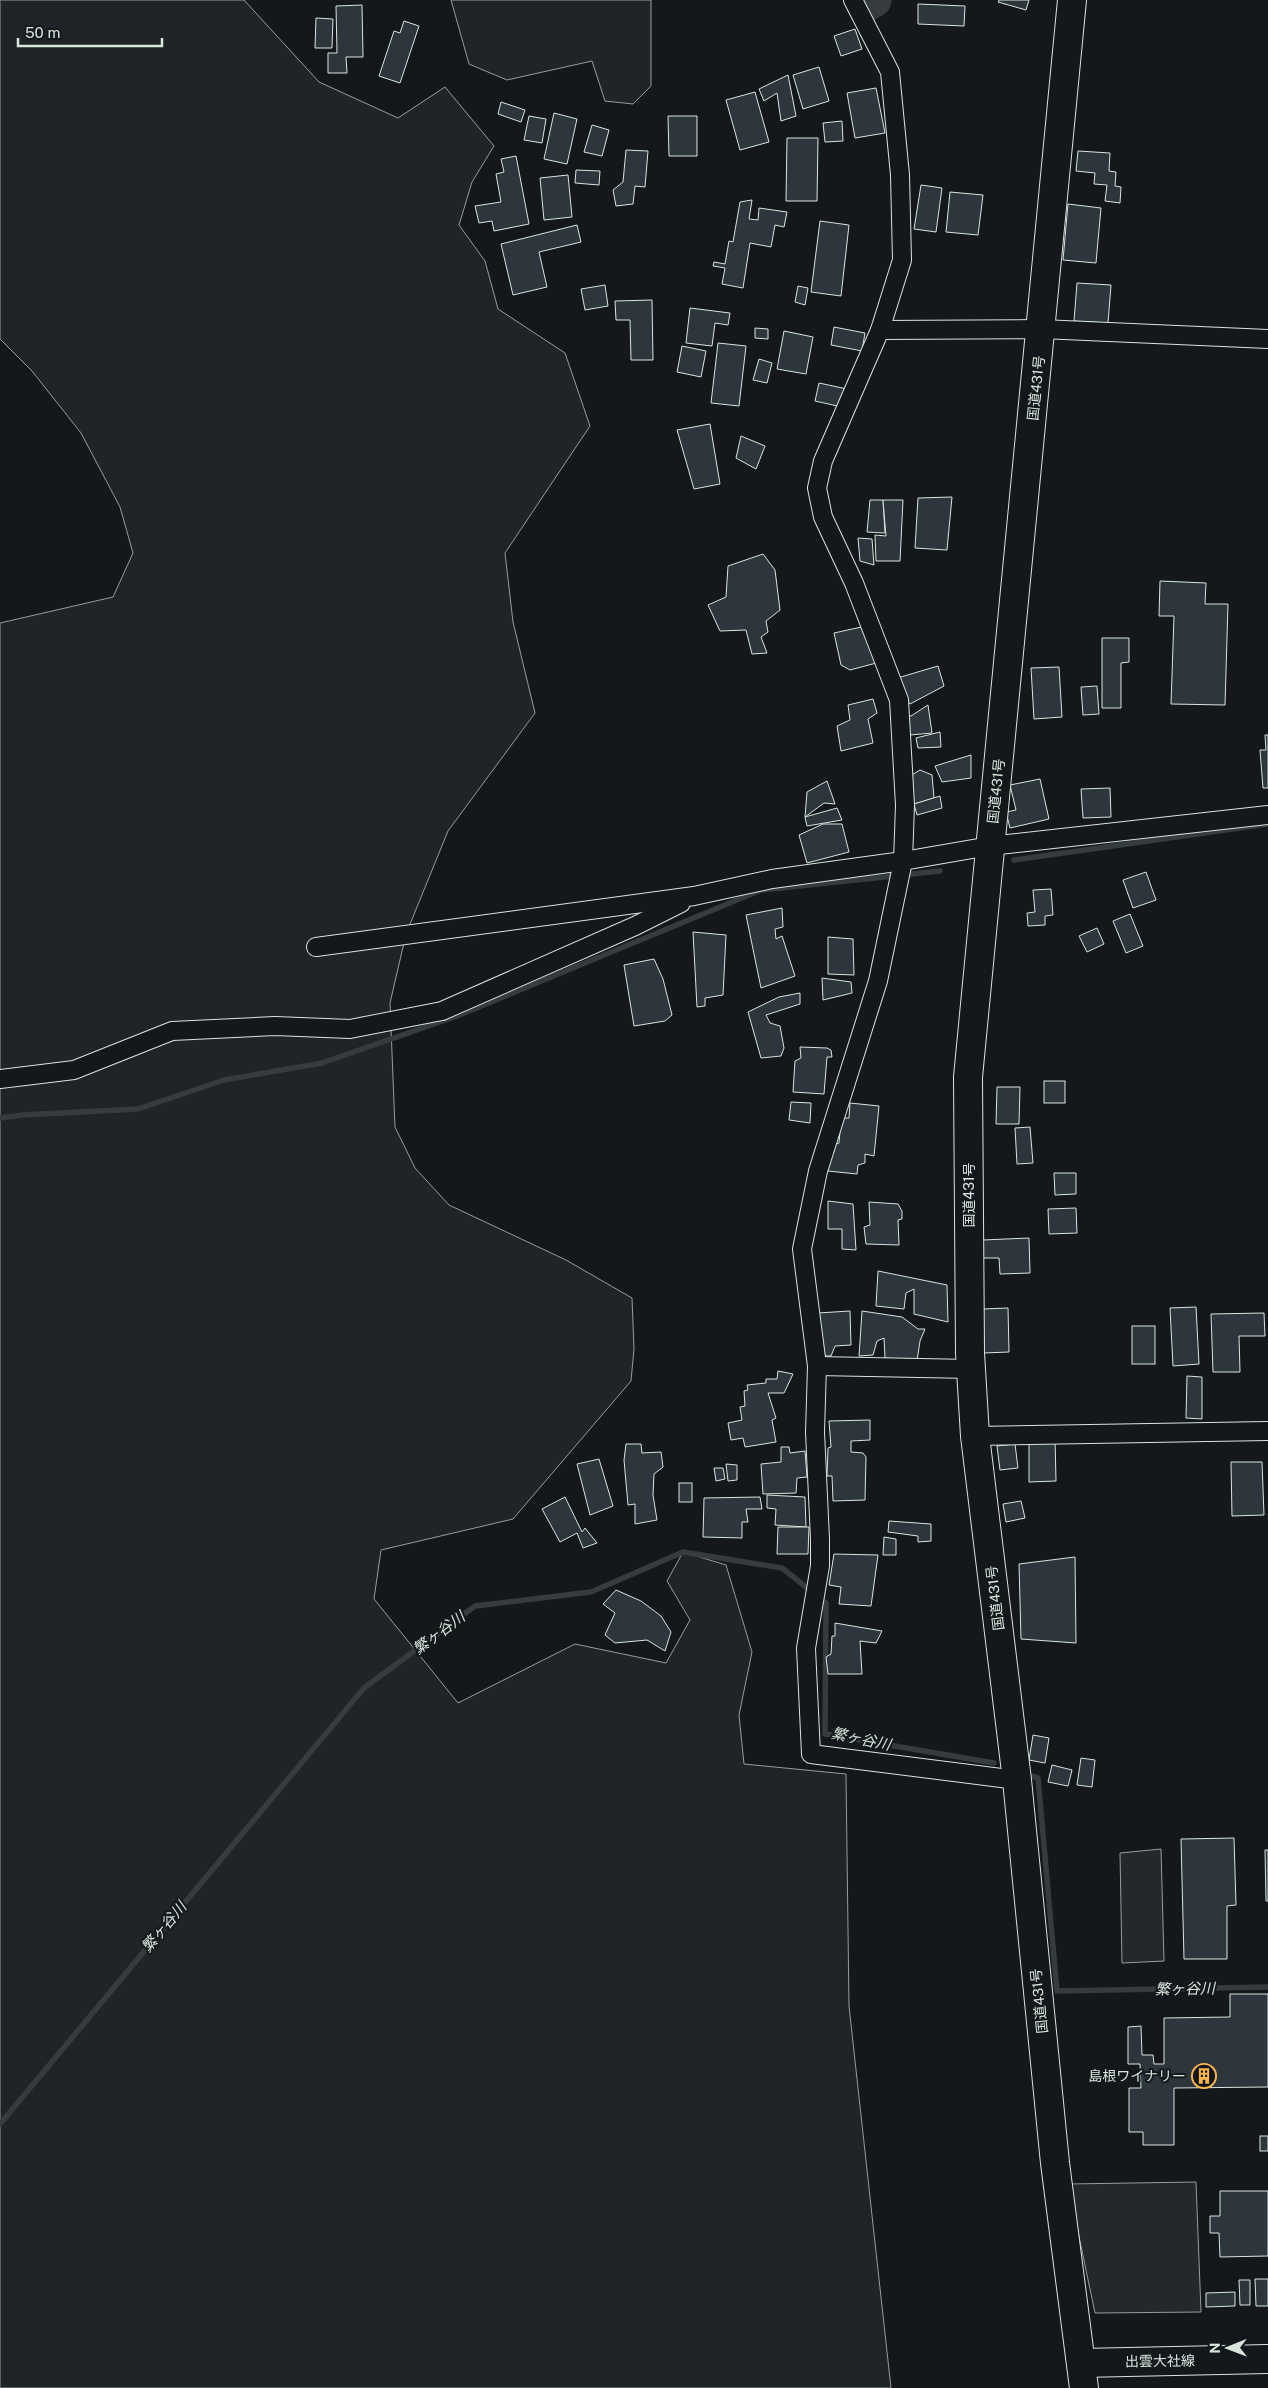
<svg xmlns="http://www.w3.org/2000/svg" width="1268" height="2388" viewBox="0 0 1268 2388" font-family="'Public Sans','Noto Sans JP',sans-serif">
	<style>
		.green { fill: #202428; stroke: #939e99 }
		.parking { fill: #24282b; stroke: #939e99 }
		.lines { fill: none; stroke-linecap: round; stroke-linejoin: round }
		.stream { stroke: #363b3e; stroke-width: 5.5 }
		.river { stroke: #363b3e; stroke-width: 35 }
		.building { fill: #2c363c; stroke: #d8e6dc }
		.street-casing { stroke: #d8e6dc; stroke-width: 20 }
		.primary-casing { stroke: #d8e6dc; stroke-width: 30 }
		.highway-casing { stroke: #d8e6dc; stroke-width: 30 }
		.street { stroke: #14181c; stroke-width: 18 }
		.primary { stroke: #14181c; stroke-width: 28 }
		.highway { stroke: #14181c; stroke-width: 28 }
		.labels { text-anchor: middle; stroke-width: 4; stroke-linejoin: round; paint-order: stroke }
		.street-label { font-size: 14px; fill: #d8e6dc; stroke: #14181c }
		.poi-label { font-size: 14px; fill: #d8e6dc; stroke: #14181c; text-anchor: end }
		.water-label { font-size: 15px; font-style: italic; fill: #d8e6dc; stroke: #14181c }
	</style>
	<rect width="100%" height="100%" fill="#14181c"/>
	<g class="green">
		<path d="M 0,0 L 244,0 L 319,82 L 398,118 L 445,87 L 494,146 L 472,182 L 459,225 L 485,261 L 498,309 L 565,353 L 590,426 L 505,553 L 513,622 L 535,713 L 448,831 L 406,934 L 390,1003 L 395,1127 L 415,1168 L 449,1205 L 566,1260 L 632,1298 L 634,1349 L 631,1381 L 513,1519 L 381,1550 L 374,1599 L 458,1703 L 575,1644 L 666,1663 L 690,1620 L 667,1581 L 683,1552 L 726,1565 L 752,1652 L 739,1715 L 744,1764 L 846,1774 L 849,2006 L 891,2388 L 0,2388 L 0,623 L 113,597 L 133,553 L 120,507 L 81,433 L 32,371 L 0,339 Z"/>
		<path d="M 451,0 L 651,0 L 651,86 L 633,104 L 605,101 L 592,61 L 507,80 L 469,64 Z"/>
	</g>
	<g class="parking">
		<path d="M 1161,1849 L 1164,1961 L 1122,1963 L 1120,1853 Z"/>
		<path d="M 1196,2182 L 1201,2312 L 1095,2313 L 1068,2184 Z"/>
	</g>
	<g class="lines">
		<g class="stream">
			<path d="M 1014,860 L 1268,824"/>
			<path d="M 0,1118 L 23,1115 L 138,1109 L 224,1080 L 322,1063 L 457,1016 L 761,890 L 940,871"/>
			<path d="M 1028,1775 L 1038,1778 L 1057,1991 L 1268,1987"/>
			<path d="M 0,2124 L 364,1688 L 475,1606 L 591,1592 L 683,1552 L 782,1568 L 826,1603 L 825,1734 L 994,1763"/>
		</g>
		<path class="river" d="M 868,3 L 874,0"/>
	</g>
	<g class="building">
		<path d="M 999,0 L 1029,0 L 1026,10 L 998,2 Z"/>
		<path d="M 918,4 L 965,6 L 964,26 L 918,24 Z"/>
		<path d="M 362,5 L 363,57 L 346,57 L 347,73 L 328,73 L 328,53 L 337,53 L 336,6 Z"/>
		<path d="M 316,18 L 333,19 L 332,48 L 315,48 Z"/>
		<path d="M 404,21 L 419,26 L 400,83 L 379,76 L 394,31 L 400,33 Z"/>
		<path d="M 855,29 L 862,49 L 841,56 L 834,36 Z"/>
		<path d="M 819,67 L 829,101 L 803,109 L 793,75 Z"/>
		<path d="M 788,75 L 796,116 L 781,121 L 777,93 L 764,101 L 759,89 Z"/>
		<path d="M 876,88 L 885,133 L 855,138 L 847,93 Z"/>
		<path d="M 755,92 L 769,142 L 740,150 L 726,100 Z"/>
		<path d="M 501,102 L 525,110 L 521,122 L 498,114 Z"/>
		<path d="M 554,113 L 577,119 L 567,164 L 544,159 Z"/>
		<path d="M 529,116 L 546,119 L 542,143 L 524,140 Z"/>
		<path d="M 668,116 L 697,116 L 697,156 L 669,156 Z"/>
		<path d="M 842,121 L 843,141 L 825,142 L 823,123 Z"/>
		<path d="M 592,125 L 609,130 L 602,156 L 584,152 Z"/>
		<path d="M 787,138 L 818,138 L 817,201 L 786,201 Z"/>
		<path d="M 626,150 L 648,151 L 645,187 L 635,186 L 633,204 L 616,206 L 613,190 L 623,182 Z"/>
		<path d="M 1078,151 L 1110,153 L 1109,171 L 1116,172 L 1115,186 L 1121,187 L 1120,203 L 1105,201 L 1107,185 L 1094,184 L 1095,173 L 1076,171 Z"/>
		<path d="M 516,156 L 529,224 L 494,231 L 492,221 L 479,223 L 475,206 L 501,202 L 496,174 L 504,172 L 501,159 Z"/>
		<path d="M 576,170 L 600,171 L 599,185 L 575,183 Z"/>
		<path d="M 568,175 L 572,217 L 544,220 L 540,178 Z"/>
		<path d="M 921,185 L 942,188 L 936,232 L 914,229 Z"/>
		<path d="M 950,192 L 983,195 L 978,235 L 946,232 Z"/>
		<path d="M 752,200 L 749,219 L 758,220 L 759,208 L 787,212 L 784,227 L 775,225 L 771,247 L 750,243 L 743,288 L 722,284 L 725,268 L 713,266 L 714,262 L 725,264 L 729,241 L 733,242 L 740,202 Z"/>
		<path d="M 1068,204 L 1101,208 L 1096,263 L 1063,260 Z"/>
		<path d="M 820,221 L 849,225 L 841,296 L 811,292 Z"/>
		<path d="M 577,225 L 581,242 L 539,252 L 547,287 L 513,295 L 501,244 Z"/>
		<path d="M 1077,283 L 1111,285 L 1108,323 L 1074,321 Z"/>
		<path d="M 605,285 L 608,306 L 585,310 L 581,289 Z"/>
		<path d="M 798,286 L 808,288 L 805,305 L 795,302 Z"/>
		<path d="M 652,300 L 653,360 L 631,360 L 630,320 L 616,320 L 615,301 Z"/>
		<path d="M 690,308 L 730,313 L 728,325 L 715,323 L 712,346 L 686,343 Z"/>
		<path d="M 834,327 L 865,333 L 862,351 L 831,345 Z"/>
		<path d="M 755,328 L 768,329 L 768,339 L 755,338 Z"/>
		<path d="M 784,331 L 813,337 L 806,374 L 777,369 Z"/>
		<path d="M 718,343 L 746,346 L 739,406 L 711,403 Z"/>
		<path d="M 682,346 L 706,351 L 701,377 L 677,372 Z"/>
		<path d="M 759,359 L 772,363 L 767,383 L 753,380 Z"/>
		<path d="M 819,383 L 847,389 L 842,407 L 815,401 Z"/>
		<path d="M 710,424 L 720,484 L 694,489 L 677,430 Z"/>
		<path d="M 741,436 L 765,446 L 756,469 L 736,458 Z"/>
		<path d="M 952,497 L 947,550 L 915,548 L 918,498 Z"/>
		<path d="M 870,500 L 883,500 L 885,533 L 867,532 Z"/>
		<path d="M 883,500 L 903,500 L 900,561 L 876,561 L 875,535 L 886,536 Z"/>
		<path d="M 858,538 L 872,539 L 874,565 L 860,561 Z"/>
		<path d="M 763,554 L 775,570 L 780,610 L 766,621 L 768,632 L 761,637 L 767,653 L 752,654 L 746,630 L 720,631 L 708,605 L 726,597 L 728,566 Z"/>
		<path d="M 1160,581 L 1206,583 L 1205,604 L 1228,604 L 1225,705 L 1171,704 L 1174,616 L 1159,616 Z"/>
		<path d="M 866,626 L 880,662 L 850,670 L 841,665 L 834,633 Z"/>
		<path d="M 1102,638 L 1129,638 L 1129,662 L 1121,663 L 1121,708 L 1102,708 Z"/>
		<path d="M 938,666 L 944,686 L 910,704 L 894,679 Z"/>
		<path d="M 1059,667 L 1062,717 L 1034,719 L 1031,668 Z"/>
		<path d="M 1097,686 L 1099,714 L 1083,715 L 1081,687 Z"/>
		<path d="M 873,699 L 877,713 L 868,719 L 873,743 L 841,751 L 837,726 L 850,720 L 848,705 Z"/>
		<path d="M 928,705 L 932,733 L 910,735 L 906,716 L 911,716 Z"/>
		<path d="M 940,732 L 941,747 L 918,748 L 916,738 Z"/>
		<path d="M 1265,735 L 1268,735 L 1268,788 L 1263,788 L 1260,750 L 1266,750 Z"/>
		<path d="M 971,755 L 971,778 L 942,782 L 935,766 Z"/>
		<path d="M 920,770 L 932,775 L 934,798 L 914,804 L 909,801 L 907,778 Z"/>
		<path d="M 1040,779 L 1049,819 L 1010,828 L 1006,812 L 1016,810 L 1010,785 Z"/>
		<path d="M 827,781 L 835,804 L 824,803 L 805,817 L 807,792 Z"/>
		<path d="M 1110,788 L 1111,817 L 1083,818 L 1081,789 Z"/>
		<path d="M 940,796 L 942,808 L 917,815 L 914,804 Z"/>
		<path d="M 837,808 L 842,820 L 807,826 L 805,817 Z"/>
		<path d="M 823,824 L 842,824 L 849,852 L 807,863 L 799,835 Z"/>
		<path d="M 1146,872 L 1156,900 L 1133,908 L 1123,880 Z"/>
		<path d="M 1051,889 L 1053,915 L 1045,916 L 1045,925 L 1028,926 L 1027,913 L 1035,912 L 1033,890 Z"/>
		<path d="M 782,908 L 783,927 L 775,929 L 776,939 L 782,936 L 795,976 L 761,988 L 746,915 Z"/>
		<path d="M 1130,914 L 1143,946 L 1126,953 L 1113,921 Z"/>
		<path d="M 1097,928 L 1104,944 L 1087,952 L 1079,936 Z"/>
		<path d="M 693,932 L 726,935 L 723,995 L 705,998 L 705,1006 L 697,1007 Z"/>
		<path d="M 828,937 L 853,939 L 854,975 L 828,974 Z"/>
		<path d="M 654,959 L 663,979 L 672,1015 L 665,1021 L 634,1026 L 624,965 Z"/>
		<path d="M 822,978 L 851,982 L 852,993 L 823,1000 Z"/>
		<path d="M 800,993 L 800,1004 L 766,1015 L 770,1023 L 780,1026 L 784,1048 L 781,1056 L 761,1058 L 748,1012 L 779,997 Z"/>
		<path d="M 800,1047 L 827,1048 L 831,1050 L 832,1057 L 827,1057 L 824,1094 L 793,1092 L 795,1061 L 801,1058 Z"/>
		<rect x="1044" y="1081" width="21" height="22"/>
		<path d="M 997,1087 L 1020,1087 L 1019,1124 L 996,1124 Z"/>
		<path d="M 791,1102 L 811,1103 L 810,1123 L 789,1120 Z"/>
		<path d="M 850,1103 L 879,1106 L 874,1156 L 865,1154 L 865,1163 L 858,1165 L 857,1174 L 828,1171 L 829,1155 L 834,1152 L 833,1145 L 839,1143 L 841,1118 L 849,1118 Z"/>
		<path d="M 1030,1127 L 1033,1163 L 1017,1164 L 1015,1128 Z"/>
		<path d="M 1054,1173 L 1076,1173 L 1076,1194 L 1055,1195 Z"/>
		<path d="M 828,1201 L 853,1204 L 856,1250 L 842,1249 L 842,1229 L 828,1229 Z"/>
		<path d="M 869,1202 L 898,1204 L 902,1211 L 902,1219 L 898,1220 L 899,1245 L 866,1244 L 864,1227 L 870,1225 Z"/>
		<path d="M 1076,1208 L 1077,1233 L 1049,1234 L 1048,1209 Z"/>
		<path d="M 1029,1238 L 1030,1273 L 1000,1274 L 999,1258 L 983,1258 L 983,1240 Z"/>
		<path d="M 878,1271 L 947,1285 L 948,1322 L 914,1314 L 914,1289 L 906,1293 L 904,1309 L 876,1306 Z"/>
		<path d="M 1196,1307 L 1199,1364 L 1173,1366 L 1170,1308 Z"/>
		<path d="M 1008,1308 L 1009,1352 L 984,1353 L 983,1309 Z"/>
		<path d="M 850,1311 L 851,1345 L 835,1346 L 831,1356 L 822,1356 L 818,1313 Z"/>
		<path d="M 862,1311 L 902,1317 L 918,1329 L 925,1329 L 920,1341 L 917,1361 L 885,1358 L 884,1338 L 877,1341 L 873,1355 L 859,1356 Z"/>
		<path d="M 1264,1313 L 1265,1336 L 1239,1336 L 1240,1372 L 1213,1372 L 1211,1314 Z"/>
		<rect x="1132" y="1326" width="23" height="38"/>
		<path d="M 778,1371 L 793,1374 L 784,1393 L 768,1393 L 776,1418 L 772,1420 L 776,1442 L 745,1447 L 743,1438 L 731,1440 L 728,1423 L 742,1420 L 740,1407 L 745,1406 L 744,1391 L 748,1390 L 747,1385 L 766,1383 L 766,1379 L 777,1379 Z"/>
		<path d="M 1187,1376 L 1202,1377 L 1202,1419 L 1186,1418 Z"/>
		<path d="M 870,1420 L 870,1440 L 851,1441 L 851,1452 L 863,1453 L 866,1457 L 865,1500 L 833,1501 L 832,1476 L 827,1476 L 828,1448 L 831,1447 L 829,1421 Z"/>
		<path d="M 1055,1438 L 1056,1481 L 1029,1482 L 1029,1441 Z"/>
		<path d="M 626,1444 L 641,1444 L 642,1453 L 661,1452 L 663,1467 L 654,1474 L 653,1495 L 657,1520 L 635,1524 L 635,1504 L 628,1505 L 624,1460 Z"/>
		<path d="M 1015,1444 L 1018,1468 L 1000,1470 L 997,1446 Z"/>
		<path d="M 781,1447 L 789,1447 L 790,1453 L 805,1451 L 807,1477 L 797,1478 L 796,1493 L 763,1494 L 761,1464 L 781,1462 Z"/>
		<path d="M 599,1459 L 613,1506 L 590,1515 L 577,1464 Z"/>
		<path d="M 1231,1462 L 1262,1462 L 1264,1515 L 1232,1516 Z"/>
		<path d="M 726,1464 L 737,1465 L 737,1480 L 728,1481 Z"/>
		<path d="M 714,1468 L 723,1468 L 725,1479 L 716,1481 Z"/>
		<rect x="679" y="1483" width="13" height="19"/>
		<path d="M 767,1495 L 805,1497 L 806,1527 L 775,1525 L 776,1509 L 767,1508 Z"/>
		<path d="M 565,1497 L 582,1532 L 585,1528 L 597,1543 L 583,1548 L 577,1533 L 560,1542 L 542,1509 Z"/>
		<path d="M 760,1497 L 762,1509 L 746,1509 L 748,1522 L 742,1522 L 742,1538 L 703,1537 L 704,1498 Z"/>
		<path d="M 1021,1501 L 1025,1518 L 1006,1522 L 1003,1504 Z"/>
		<path d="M 889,1521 L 931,1524 L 931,1541 L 918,1542 L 918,1536 L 888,1532 Z"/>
		<path d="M 778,1527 L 809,1527 L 808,1554 L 777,1554 Z"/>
		<path d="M 884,1537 L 896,1539 L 896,1555 L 883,1555 Z"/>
		<path d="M 834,1554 L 878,1555 L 871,1606 L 839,1604 L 841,1587 L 829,1585 Z"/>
		<path d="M 1075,1557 L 1076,1643 L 1021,1639 L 1019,1564 Z"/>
		<path d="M 616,1590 L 641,1601 L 661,1616 L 671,1632 L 665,1651 L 647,1640 L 615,1643 L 605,1635 L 615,1613 L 603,1604 Z"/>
		<path d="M 835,1623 L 882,1631 L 876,1643 L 860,1641 L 862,1674 L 828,1674 L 826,1657 L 831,1654 L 832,1636 L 835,1636 Z"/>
		<path d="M 1033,1735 L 1049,1738 L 1045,1763 L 1029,1760 Z"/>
		<path d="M 1081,1758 L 1095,1760 L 1092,1787 L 1077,1785 Z"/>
		<path d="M 1052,1765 L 1072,1770 L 1068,1786 L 1048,1782 Z"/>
		<path d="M 1234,1838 L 1236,1905 L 1227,1906 L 1227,1959 L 1184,1959 L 1181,1839 Z"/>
		<path d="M 1265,1850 L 1268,1850 L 1268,1901 L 1266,1901 Z"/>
		<path d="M 1230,1994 L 1268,1994 L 1268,2087 L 1174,2088 L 1174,2145 L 1143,2145 L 1143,2132 L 1129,2132 L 1129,2088 L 1141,2088 L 1140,2064 L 1128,2064 L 1128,2027 L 1141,2026 L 1142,2055 L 1153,2055 L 1154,2064 L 1164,2064 L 1164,2018 L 1230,2017 Z"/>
		<rect x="1260" y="2136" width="8" height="15"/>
		<path d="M 1220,2191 L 1268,2191 L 1268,2256 L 1220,2257 L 1219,2233 L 1210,2233 L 1210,2216 L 1220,2216 Z"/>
		<path d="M 1255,2279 L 1268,2279 L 1268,2306 L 1256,2306 Z"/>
		<path d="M 1239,2280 L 1250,2280 L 1250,2305 L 1240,2305 Z"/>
		<path d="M 1235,2292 L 1235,2306 L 1206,2307 L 1206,2293 Z"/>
	</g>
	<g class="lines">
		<defs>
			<g id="street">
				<path d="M 853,0 L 890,72 L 900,175 L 902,260 L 880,330 L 823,461 L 817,488 L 823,517 L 854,583 L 899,700 L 905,805 L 903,861 L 878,981 L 818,1171 L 802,1249 L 817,1366 L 815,1432 L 820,1539 L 820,1566 L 806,1648 L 811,1754 L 1017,1780"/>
				<path d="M 880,330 L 1041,329 L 1268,339"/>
				<path d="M 316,947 L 694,896 L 772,879 L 903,861 L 990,846 L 1268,815"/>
				<path d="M 0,1079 L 74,1070 L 172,1031 L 275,1026 L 350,1029 L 442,1011 L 635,926 L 681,903"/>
				<path d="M 817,1366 L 971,1369"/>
				<path d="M 975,1436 L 1268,1431"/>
			</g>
			<path id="primary" d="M 1081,2363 L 1268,2359"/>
			<path id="highway" d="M 1072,0 L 968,1077 L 970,1353 L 975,1436 L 1017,1780 L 1055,2163 L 1084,2388"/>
		</defs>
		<use href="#street" class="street-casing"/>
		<use href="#primary" class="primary-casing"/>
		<use href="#highway" class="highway-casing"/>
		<use href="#street" class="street"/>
		<use href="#primary" class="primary"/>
		<use href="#highway" class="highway"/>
	</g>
	<defs>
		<symbol id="building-ring" viewBox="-11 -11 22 22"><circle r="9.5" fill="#14181c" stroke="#ffb74d" stroke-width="1.5"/><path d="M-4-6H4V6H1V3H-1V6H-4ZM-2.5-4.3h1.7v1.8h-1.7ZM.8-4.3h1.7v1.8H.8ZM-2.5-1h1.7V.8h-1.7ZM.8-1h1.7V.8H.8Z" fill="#ffb74d"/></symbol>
	</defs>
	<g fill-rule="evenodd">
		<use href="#building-ring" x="1190" y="2062" width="28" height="28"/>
	</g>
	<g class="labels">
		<g class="street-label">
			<text transform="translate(1036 388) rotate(-84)" y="5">国道431号</text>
			<text transform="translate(996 791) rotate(-84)" y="5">国道431号</text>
			<text transform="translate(969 1195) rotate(-90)" y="5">国道431号</text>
			<text transform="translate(995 1598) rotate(-97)" y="5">国道431号</text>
			<text transform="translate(1039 2001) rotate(-96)" y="5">国道431号</text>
			<text transform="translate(1160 2361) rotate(-1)" y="5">出雲大社線</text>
		</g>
		<g class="poi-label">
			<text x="1186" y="2081">島根ワイナリー</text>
		</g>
		<g class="water-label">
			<text transform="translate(439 1633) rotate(-37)" y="5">繁ヶ谷川</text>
			<text transform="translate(861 1739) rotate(12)" y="5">繁ヶ谷川</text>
			<text transform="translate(164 1927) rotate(-50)" y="5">繁ヶ谷川</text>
			<text transform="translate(1185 1989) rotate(-1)" y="5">繁ヶ谷川</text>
		</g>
	</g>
	<g transform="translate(1228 2348) rotate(269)" stroke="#14181c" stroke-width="4" paint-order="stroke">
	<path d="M0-4L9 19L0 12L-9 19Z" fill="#d8e6dc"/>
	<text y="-8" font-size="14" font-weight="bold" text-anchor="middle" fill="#d8e6dc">N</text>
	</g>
	<path d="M18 38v8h144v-8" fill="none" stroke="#d8e6dc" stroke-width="2.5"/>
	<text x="25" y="38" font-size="15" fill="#d8e6dc" stroke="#14181c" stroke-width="4" paint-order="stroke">50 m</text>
</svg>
